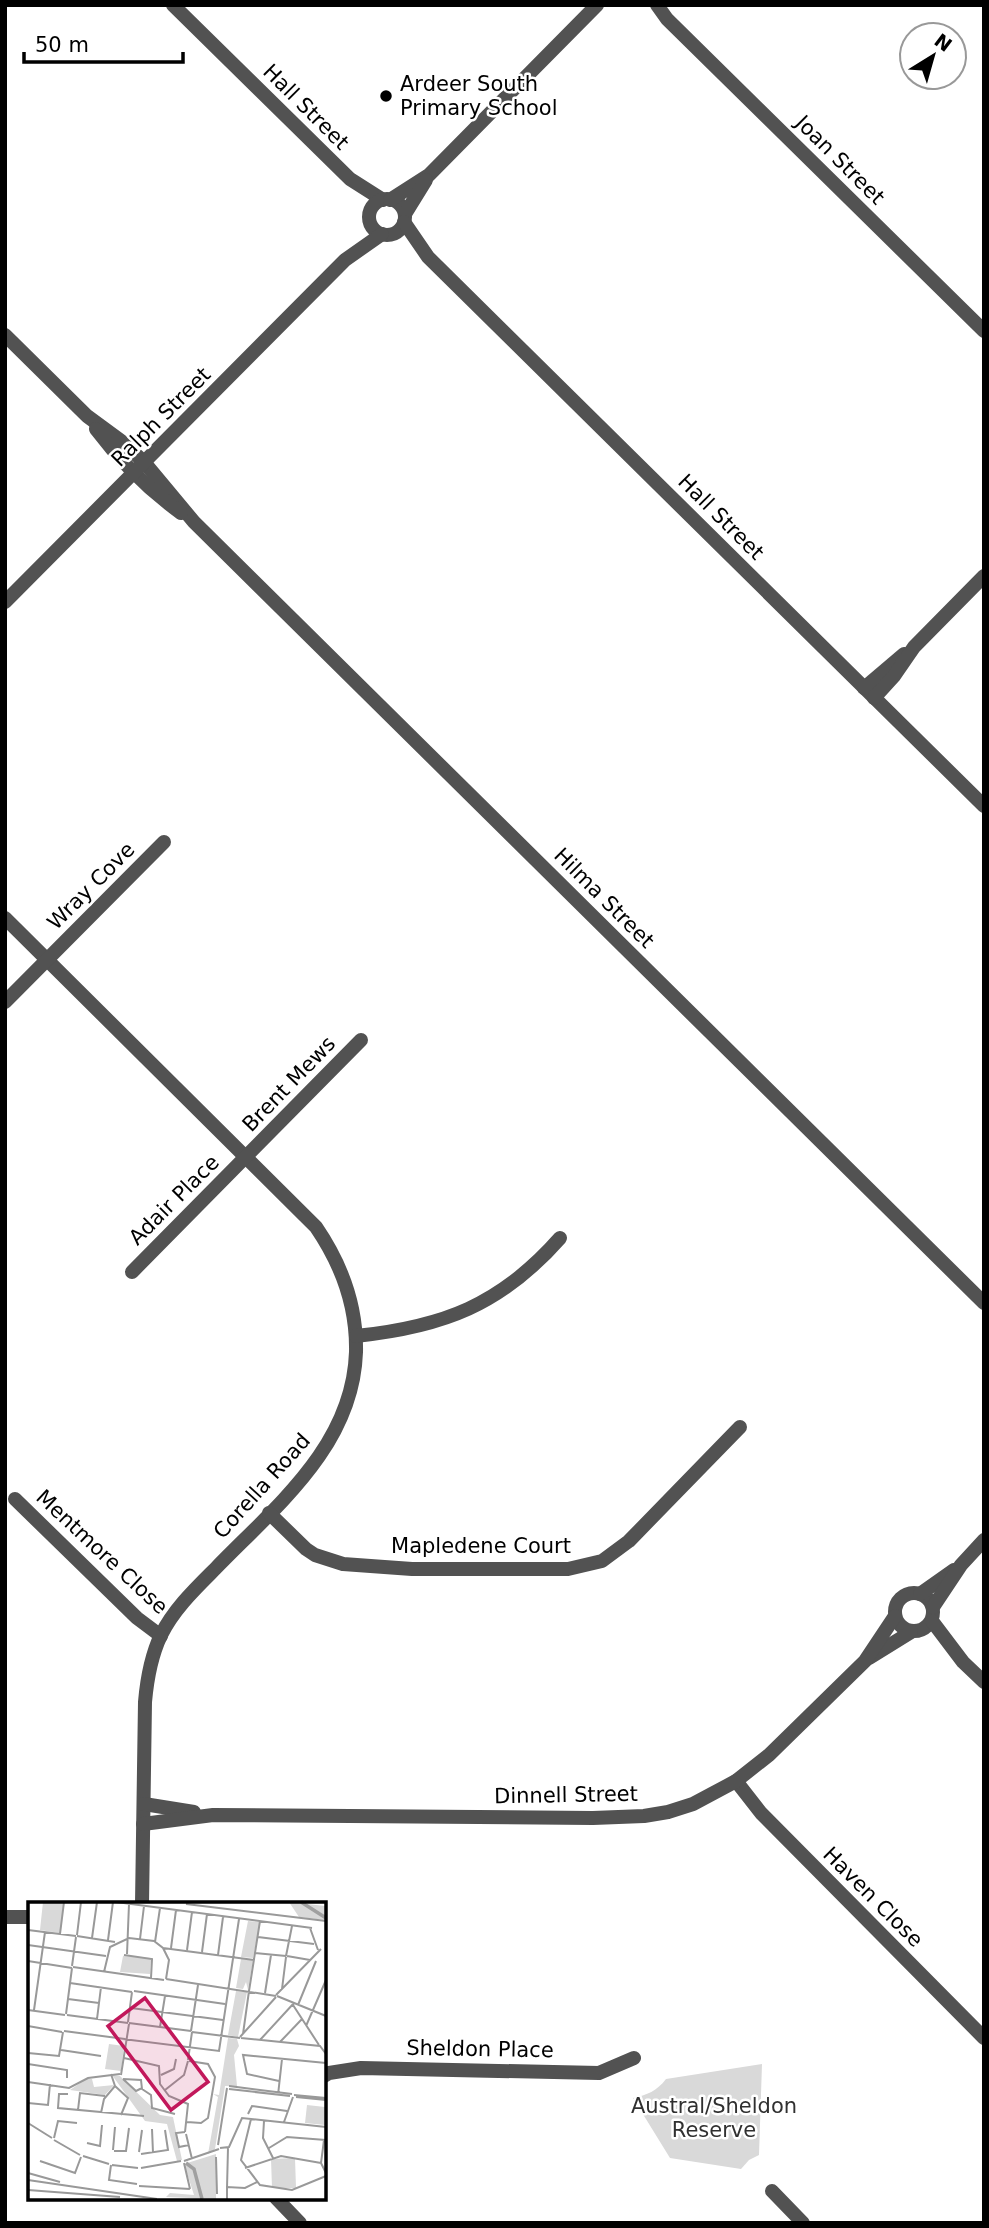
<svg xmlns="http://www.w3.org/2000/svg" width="989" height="2228" viewBox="0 0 989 2228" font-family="'DejaVu Sans',sans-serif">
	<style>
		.green { fill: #d9d9d9 }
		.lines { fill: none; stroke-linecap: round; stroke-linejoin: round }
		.street { stroke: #525252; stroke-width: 14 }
		.poi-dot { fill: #000; stroke: #fff; stroke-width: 2.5 }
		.labels { text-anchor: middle; stroke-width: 5; stroke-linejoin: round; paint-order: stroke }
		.poi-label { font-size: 21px; fill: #000; stroke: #fff; text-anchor: start }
		.street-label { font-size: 21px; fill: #000; stroke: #fff }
		.park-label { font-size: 21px; fill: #303030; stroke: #fff }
		.inset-river { fill: none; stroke: #a0a0a0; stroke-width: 3.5 }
		.inset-road { fill: none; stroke: #999; stroke-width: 2 }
		.view { fill: #c2185b; fill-opacity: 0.15; stroke: #c2185b; stroke-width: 3.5 }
		.inset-edge { fill: none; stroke: #000; stroke-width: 3.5 }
	</style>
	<rect width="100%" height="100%" fill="#fff"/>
	<path class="green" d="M 762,2064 L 759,2155 L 749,2160 L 741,2169 L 670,2158 L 633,2098 C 647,2095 657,2091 666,2079 Z"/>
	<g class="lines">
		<g class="street">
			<path d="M 173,5 L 350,179 L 383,200"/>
			<path d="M 657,5 L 667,19 L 984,331"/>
			<circle cx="387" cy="217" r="18"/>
			<path d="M 390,200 L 429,175 L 597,5"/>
			<path d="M 405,214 L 426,180"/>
			<path d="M 404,222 L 428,257 L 984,806"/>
			<path d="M 5,335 L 87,416 L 121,441 L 144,462 L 194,522 L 984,1303"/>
			<path d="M 96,429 C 120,461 148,489 181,513"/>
			<path d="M 5,602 L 345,260 L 382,234"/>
			<path d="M 864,688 L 904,654"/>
			<path d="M 874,698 L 894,676 L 914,647 L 984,576"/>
			<path d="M 5,918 L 316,1227 C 342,1265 357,1306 356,1352 C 353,1446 276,1506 215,1569 C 195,1589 174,1609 161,1635 C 151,1656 147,1679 145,1702 L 142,1904"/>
			<path d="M 5,1002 L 164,842"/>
			<path d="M 132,1272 L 361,1040"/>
			<path d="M 356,1336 C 443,1327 501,1305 560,1238"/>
			<path d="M 15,1499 L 137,1618 L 161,1636"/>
			<path d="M 269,1513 L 306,1549 L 315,1555 L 343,1564 L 412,1569 L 568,1569 L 602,1561 L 629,1541 L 740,1427"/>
			<circle cx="914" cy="1612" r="19"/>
			<path d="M 920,1594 L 954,1570"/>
			<path d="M 933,1607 L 961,1565 L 984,1540"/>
			<path d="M 932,1621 L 963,1662 L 984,1682"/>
			<path d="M 869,1658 L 911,1632"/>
			<path d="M 736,1781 L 761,1813 L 984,2038"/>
			<path d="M 144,1804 L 194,1812"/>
			<path d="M 143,1824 L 213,1815 L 593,1818 L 644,1816 L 668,1812 L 693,1804 L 736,1781 L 769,1755 L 865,1661 L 895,1616"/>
			<path d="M 5,1917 L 30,1917"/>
			<path d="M 324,2076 L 329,2073 L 361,2068 L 599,2073 L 634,2058"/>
			<path d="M 772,2191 L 803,2223"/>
			<path d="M 276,2198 L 300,2223"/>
		</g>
	</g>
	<circle class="poi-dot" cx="386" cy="96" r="7"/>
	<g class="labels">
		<g class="poi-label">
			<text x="400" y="91">Ardeer South<tspan x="400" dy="24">Primary School</tspan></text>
		</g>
		<g class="street-label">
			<text transform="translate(306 107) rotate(45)" y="7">Hall Street</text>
			<text transform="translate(840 160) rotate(45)" y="7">Joan Street</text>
			<text transform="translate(161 417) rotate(-45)" y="7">Ralph Street</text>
			<text transform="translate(721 517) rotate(45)" y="7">Hall Street</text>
			<text transform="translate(91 886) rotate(-45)" y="7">Wray Cove</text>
			<text transform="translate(604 898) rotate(45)" y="7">Hilma Street</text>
			<text transform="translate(289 1084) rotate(-46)" y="7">Brent Mews</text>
			<text transform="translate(174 1200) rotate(-45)" y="7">Adair Place</text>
			<text transform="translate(262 1486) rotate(-48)" y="7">Corella Road</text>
			<text x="481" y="1553">Mapledene Court</text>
			<text transform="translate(102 1552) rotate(43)" y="7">Mentmore Close</text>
			<text transform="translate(566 1795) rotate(-1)" y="7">Dinnell Street</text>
			<text transform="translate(873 1897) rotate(45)" y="7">Haven Close</text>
			<text transform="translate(480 2049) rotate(1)" y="7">Sheldon Place</text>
		</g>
		<g class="park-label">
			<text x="714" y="2113">Austral/Sheldon<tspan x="714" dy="24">Reserve</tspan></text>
		</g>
	</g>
	<g transform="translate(28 1902)">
		<rect width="298" height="298" fill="#fff"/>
		<path d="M 15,0 L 36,0 L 32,31 L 12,28 ZM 261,0 L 297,4 L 297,18 L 271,15 ZM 220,19 L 232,20 L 225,56 L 213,55 ZM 95,54 L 123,56 L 122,72 L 92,70 ZM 213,57 L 225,58 L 220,88 L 218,80 L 215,87 L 208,86 ZM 208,89 L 219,90 L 210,135 L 200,133 ZM 200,136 L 209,137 L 211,144 L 206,153 L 209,184 L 197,184 L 187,247 L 180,252 L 190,195 L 185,192 L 191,193 ZM 81,142 L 96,144 L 93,169 L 77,167 ZM 84,173 L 92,174 L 132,213 L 145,215 L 154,258 L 149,259 L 139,222 L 117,219 ZM 58,177 L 64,177 L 66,185 L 86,183 L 77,193 L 42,188 ZM 279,203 L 297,205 L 297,223 L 277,221 ZM 188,252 L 188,297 L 138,295 L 142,291 L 166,293 L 156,262 ZM 267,256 L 268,286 L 244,286 L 243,257 Z" fill="#d9d9d9"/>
		<path class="inset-river" d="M 273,0 L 298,16M 158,261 L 166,267 L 174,297"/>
		<path class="inset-road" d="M 88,0 L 284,26M 158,2 L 298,19M 282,26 L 290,48M 0,28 L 48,34M 32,32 L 36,0M 49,33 L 53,0M 49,34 L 87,40M 230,35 L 286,42M 64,36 L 69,0M 112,37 L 116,4M 80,38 L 85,0M 127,40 L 132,6M 0,43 L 78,54M 135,46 L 226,58M 143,46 L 148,8M 159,48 L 164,10M 174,50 L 179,12M 227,51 L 258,54M 99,52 L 101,2M 96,53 L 124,57 L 123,76M 190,53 L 195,15M 258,54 L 264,24M 259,54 L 282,58M 0,59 L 44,66M 44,64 L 48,35M 45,65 L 136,78M 76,70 L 82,45 L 101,36 L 126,39 L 135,46 L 141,58 L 138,77M 138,77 L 248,94M 42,81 L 104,90M 254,87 L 258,55M 106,89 L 197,102M 221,89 L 232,19M 237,91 L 243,53M 248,93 L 293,47M 249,94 L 298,114M 40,97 L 71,101M 265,103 L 291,143M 270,103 L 288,59M 103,106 L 195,118M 0,108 L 37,113M 6,108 L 17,30M 38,112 L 44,66M 39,113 L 100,121M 69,117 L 73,85M 100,120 L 104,90M 101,121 L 163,129M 0,124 L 34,130M 278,124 L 298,78M 132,125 L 137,94M 36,129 L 97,137M 163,129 L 170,83M 164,130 L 212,136M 215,132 L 221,89M 212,135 L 248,95M 213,136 L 292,144 L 298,152M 95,137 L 191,149 L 211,17M 232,138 L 266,101M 252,140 L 274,117M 33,148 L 73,154M 0,151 L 31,154 L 35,130M 96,156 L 131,164 L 132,182 L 141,194 L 160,202 L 157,230M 160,158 L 164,130M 0,162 L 39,168 L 39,176M 93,173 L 101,122M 133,173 L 146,167 L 148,157M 95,177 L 113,178 L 114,187 L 123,193 L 124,206 L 147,212M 95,177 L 108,189 L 114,186M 251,179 L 219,172 L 215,153 L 298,161M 0,180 L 41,186 L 60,176 L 92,172M 87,184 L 100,196 L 93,213M 201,184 L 264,192M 201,187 L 262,194M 137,188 L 156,173 L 160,159M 40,192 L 31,192 L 30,206 L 116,214M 250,193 L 254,157M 266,193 L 298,196M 268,195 L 298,198M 0,201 L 20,203 L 22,182M 50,208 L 52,191 L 77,194M 73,211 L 76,197 L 87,184 L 83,172M 220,212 L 224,204 L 259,209M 223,217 L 213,258 L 232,283 L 264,288 L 298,274M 236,219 L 235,236 L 245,256M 159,220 L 173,221 L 180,216 L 187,175 L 180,162 L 161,159M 256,220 L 265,195M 0,221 L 24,236M 124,227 L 125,251M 157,230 L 148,231 L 151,245 L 161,243M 158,232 L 164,257M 26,236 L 30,219 L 49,221M 26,238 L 52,253M 296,238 L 293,261 L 298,271M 59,241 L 72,244 L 74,223M 190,243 L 199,186M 192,246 L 201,245 L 214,216 L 298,225M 241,246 L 259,235 L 298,238M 85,248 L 87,225M 86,249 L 98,249 L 101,226M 111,250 L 114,228M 113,252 L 140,248 L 137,228M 55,254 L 81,262M 188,255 L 189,292M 12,259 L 47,271 L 53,255M 156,259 L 191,247M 156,261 L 162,287M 83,263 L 81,278 L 109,282M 84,263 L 110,266M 113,266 L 153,259M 217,266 L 253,254 L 293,261M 0,271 L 32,280M 0,278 L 129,297M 111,284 L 162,287M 199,286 L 200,246M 0,288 L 92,295M 199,297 L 199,285 L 217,286 L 229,280"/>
		<path class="view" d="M 117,96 L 180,180 L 143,208 L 80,124 Z"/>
		<rect width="298" height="298" class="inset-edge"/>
	</g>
	<rect width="989" height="2228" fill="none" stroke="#000000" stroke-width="14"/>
	<g transform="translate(933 56) rotate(37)"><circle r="33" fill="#ffffff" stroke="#999999" stroke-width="2"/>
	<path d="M0-5L12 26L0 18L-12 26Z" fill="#000000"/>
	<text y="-10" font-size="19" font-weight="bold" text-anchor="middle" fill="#000000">N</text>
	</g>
	<path d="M24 52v10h159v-10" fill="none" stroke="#000000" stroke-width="3.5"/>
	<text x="35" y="52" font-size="21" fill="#000000" stroke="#ffffff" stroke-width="5" paint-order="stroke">50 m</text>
</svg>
